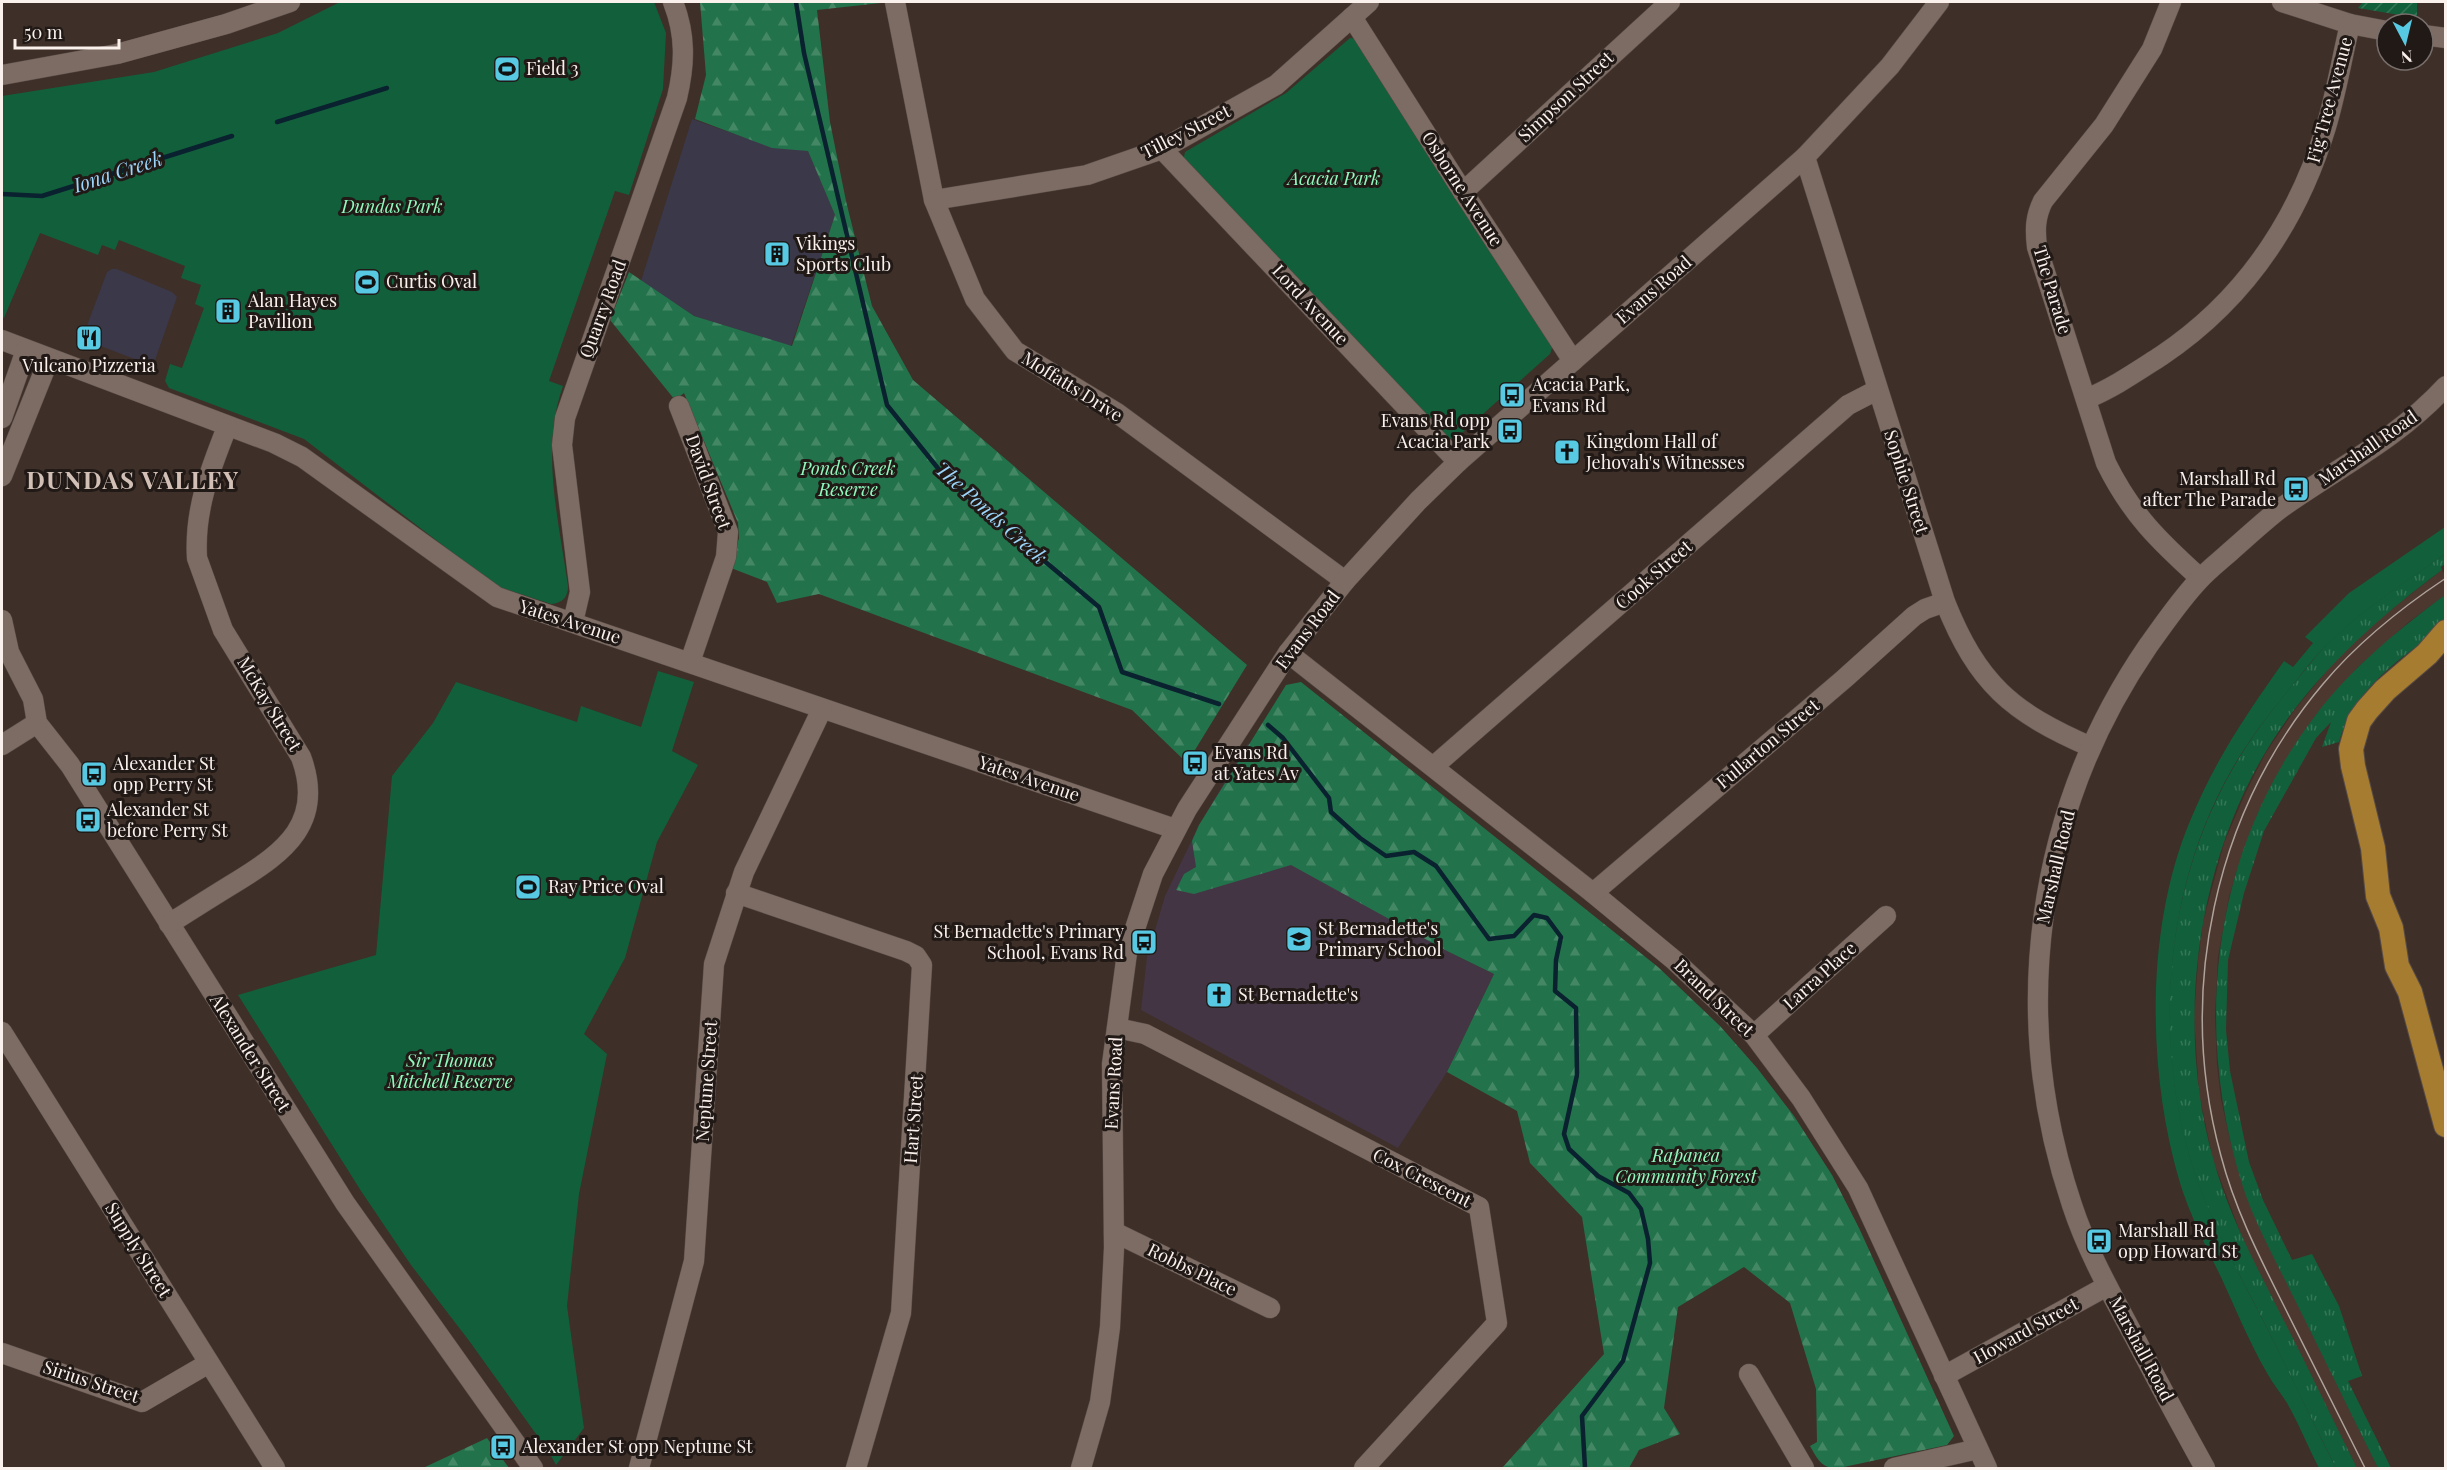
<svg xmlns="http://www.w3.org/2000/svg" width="2447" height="1470" viewBox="0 0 2447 1470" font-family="'Playfair Display',serif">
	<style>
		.commercial { fill: #3b3849 }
		.built { fill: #4c382e }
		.education { fill: #433543 }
		.grass { fill: url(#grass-tufts) }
		.forest { fill: url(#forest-firs) }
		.park { fill: #125f3b }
		.garden { fill: url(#garden-furrows) }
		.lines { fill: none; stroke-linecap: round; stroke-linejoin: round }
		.stream { stroke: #0a212f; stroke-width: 4.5 }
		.minor-casing { stroke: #584b46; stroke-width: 21 }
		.major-casing { stroke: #584b46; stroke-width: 26 }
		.minor { stroke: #7d6c64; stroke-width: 20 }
		.major { stroke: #a67c30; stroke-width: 24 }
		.tram { stroke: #afa39d; stroke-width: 1.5 }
		.labels { text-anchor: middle; stroke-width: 6; stroke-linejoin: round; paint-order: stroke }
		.poi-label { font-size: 18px; fill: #fbf1ec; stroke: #201916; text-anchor: start }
		.street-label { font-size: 18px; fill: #fbf1ec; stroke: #201916 }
		.park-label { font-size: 18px; font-style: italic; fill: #91fabe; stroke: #201916 }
		.water-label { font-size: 20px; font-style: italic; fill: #9cd5fa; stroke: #201916 }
		.district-label { font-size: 24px; font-weight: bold; letter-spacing: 1.5px; fill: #d2bfb6; stroke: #201916 }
	</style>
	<defs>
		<pattern id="grass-tufts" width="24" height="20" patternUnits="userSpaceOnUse" patternTransform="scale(1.5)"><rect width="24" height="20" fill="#125f3b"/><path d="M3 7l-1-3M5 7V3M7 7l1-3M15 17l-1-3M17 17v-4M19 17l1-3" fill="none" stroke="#357658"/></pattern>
		<pattern id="forest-firs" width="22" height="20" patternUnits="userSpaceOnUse" patternTransform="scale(1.5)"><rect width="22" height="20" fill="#22724b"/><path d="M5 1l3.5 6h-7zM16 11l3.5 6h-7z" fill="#438765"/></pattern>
		<pattern id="garden-furrows" width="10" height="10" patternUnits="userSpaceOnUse" patternTransform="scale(1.5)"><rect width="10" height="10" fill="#125f3b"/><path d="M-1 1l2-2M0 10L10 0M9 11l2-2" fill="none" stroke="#357658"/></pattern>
	</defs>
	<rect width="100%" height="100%" fill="#3e2f28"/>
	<g class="commercial">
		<path d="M 692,119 L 763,144 L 808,151 L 835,215 L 791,346 L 694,316 L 641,281 Z"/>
		<path d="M 112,269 L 117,269 L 172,292 L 177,297 L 153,366 L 82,339 L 107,272 Z"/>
	</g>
	<path class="built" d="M 2442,570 L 2445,575 L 2445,595 L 2410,621 L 2358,667 L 2315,716 L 2283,766 L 2257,815 L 2238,867 L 2229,897 L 2218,957 L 2215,1016 L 2217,1065 L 2221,1099 L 2230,1140 L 2244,1188 L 2262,1231 L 2378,1468 L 2357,1468 L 2245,1245 L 2213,1160 L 2199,1093 L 2194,1017 L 2198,961 L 2203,922 L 2224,843 L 2245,794 L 2265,754 L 2296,708 L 2338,657 L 2375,622 Z"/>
	<path class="education" d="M 1248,743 L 1449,952 L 1494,974 L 1447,1072 L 1398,1148 L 1141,1010 L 1147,957 L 1165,896 L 1199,825 Z"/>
	<g class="grass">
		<path d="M 2445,554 L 2445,564 L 2441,567 L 2442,570 C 2388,610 2339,653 2297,706 C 2201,828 2171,1010 2213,1158 C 2228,1214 2256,1265 2282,1317 C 2308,1367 2332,1418 2357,1468 L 2336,1468 C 2312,1420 2288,1371 2264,1322 C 2239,1274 2212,1225 2195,1174 C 2151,1044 2164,889 2232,770 C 2249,740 2269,714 2290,688 C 2304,672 2316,655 2331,640 C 2366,607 2406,581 2445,554 Z"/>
		<path d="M 2445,595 L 2445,625 C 2403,657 2353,688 2339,742 L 2322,747 L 2331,722 L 2316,738 L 2264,831 L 2244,893 L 2228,960 L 2226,1030 L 2230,1071 L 2249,1162 L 2263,1200 L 2292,1260 L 2312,1254 L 2339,1306 L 2362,1376 L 2348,1381 L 2391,1468 L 2378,1468 C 2350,1412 2323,1356 2295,1300 C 2277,1263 2256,1226 2243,1187 C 2192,1027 2212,851 2315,716 C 2351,668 2398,630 2445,595 Z"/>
	</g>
	<g class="forest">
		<path d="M 700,2 L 890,2 L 817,10 L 830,122 L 846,201 L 872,306 L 913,380 L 1247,665 L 1187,763 L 1132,710 L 819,594 L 777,603 L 767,582 L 731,568 L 739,538 L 738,523 L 684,393 L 675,400 L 610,320 L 629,272 L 694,316 L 792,346 L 835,215 L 808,151 L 772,148 L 695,119 L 706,75 Z"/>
		<path d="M 1301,682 L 1658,967 L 1720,1026 L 1757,1068 L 1794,1116 L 1832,1175 L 1859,1228 L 1954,1436 L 1947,1445 L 1839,1468 C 1822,1469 1818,1460 1810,1446 L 1817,1442 L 1816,1389 L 1790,1303 L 1744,1267 L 1678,1307 L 1664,1408 L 1680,1434 L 1639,1450 L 1629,1468 L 1502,1468 L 1604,1354 L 1582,1217 L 1530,1163 L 1517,1111 L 1447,1072 L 1494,974 L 1449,952 L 1291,865 L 1194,894 L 1176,890 L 1184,874 L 1196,867 L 1192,841 L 1199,825 L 1286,685 Z"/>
		<path d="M 487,1438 L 509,1468 L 423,1468 Z"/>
	</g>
	<g class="park">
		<path d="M 340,2 L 654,2 L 666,33 L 663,89 L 629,195 L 615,191 L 549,381 L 563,386 C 540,450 559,521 568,586 C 568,597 563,603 551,604 L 496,586 L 304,439 L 169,388 L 165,381 L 170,364 L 182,368 L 204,308 L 195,304 L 201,285 L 181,278 L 185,266 L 119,240 L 115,250 L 102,245 L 98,255 L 40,233 L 4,318 L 2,317 L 2,96 L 154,72 L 278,33 Z"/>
		<path d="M 1350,38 L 1360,39 L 1554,342 L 1550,354 L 1455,439 L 1445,438 L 1183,161 L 1185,152 L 1286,93 Z"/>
		<path d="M 2445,527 L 2445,554 C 2407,581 2366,607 2332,640 C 2315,655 2302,674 2287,692 C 2267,717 2248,741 2232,769 C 2164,887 2152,1045 2195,1173 C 2212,1224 2239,1274 2264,1322 C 2288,1370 2312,1420 2336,1468 L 2319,1468 C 2308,1447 2299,1424 2287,1403 C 2281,1393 2273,1384 2267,1373 C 2249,1342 2235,1307 2220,1275 C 2205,1245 2190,1215 2180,1183 C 2147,1073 2145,928 2190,821 C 2215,760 2246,715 2284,661 L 2293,667 L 2313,643 L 2305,637 L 2349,593 Z"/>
		<path d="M 658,671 L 694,682 L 672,751 L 698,765 L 657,842 L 625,958 L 584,1034 L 607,1054 L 579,1194 L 567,1306 L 584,1428 L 556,1465 L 549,1452 L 470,1342 L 411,1265 L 361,1191 L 238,995 L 376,955 L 392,776 L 433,723 L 456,682 L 577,722 L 581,706 L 641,727 Z"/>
	</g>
	<path class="garden" d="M 2363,2 L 2417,2 L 2417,18 L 2358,8 Z"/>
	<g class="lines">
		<g class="stream">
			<path d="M 796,2 L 804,53 L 887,405 L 945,477 L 1099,607 L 1122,672 L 1219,704"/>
			<path d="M 277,122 L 387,88"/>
			<path d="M 2,194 L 42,196 L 232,136"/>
			<path d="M 1268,725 L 1283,738 L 1329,798 L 1331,812 L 1360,838 L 1386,856 L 1414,852 L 1436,866 L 1489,939 L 1514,936 L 1534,915 L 1547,918 L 1561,937 L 1556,960 L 1555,991 L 1576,1008 L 1577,1075 L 1564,1134 L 1569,1149 L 1598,1176 L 1629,1193 L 1641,1209 L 1648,1239 L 1650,1263 L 1623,1361 L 1582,1416 L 1585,1468"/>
		</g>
		<defs>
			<g id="minor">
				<path d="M 895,2 L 934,200 L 975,299 L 1015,351 L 1117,413 L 1345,581"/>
				<path d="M 2171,2 L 2152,49 L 2104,125 L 2043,201 C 2035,217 2035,230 2037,247 L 2106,463 C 2131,514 2159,541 2200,578"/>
				<path d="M 2282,2 L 2350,24 L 2387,31"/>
				<path d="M 1352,17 L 1463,192 L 1573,361"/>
				<path d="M 2423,35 L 2446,38"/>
				<path d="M 2,75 L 117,54 L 226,24 L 290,2"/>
				<path d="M 1162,149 L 1458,462"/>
				<path d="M 1805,157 L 1945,602 C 1978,684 2011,712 2091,747"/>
				<path d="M 1463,192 L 1670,2"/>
				<path d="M 934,200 L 1087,175 L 1162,149 L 1276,85 L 1369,2"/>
				<path d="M 2,340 L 274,443 L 302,457 L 497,597 L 1175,829"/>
				<path d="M 2086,399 C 2113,388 2136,372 2161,356 C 2243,301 2297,222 2326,127 C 2336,94 2342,58 2350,24"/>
				<path d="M 679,406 L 728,532 L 726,557 L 690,662"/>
				<path d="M 2,418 L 26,350"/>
				<path d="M 2,476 L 49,359"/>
				<path d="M 2,620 L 9,652 L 33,699 L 37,723 L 70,765 L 345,1203 L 533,1468"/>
				<path d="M 573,622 L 580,592 L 562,445 L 565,418 L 677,98 C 685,64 686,35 673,2"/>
				<path d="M 1288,653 L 1593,893 L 1674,960 L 1754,1035 L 1801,1098 L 1858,1188 L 1987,1468"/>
				<path d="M 2,745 L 37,723"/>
				<path d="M 1434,766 L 1848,405 L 1877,390"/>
				<path d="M 736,893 L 906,951 L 916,956 L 922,965 L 901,1313 L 856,1468"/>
				<path d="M 1593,893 L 1844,679 L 1914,616 L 1925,609 L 1945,602"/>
				<path d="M 169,924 C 191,910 213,896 236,882 C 285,852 325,822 301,757 L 223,630 L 197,558 C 194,510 210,470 227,427"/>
				<path d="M 1117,1028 L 1145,1034 L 1479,1207 L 1497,1323 L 1364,1468"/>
				<path d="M 2,1032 L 275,1468"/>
				<path d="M 1754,1035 L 1886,916"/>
				<path d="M 1114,1232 L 1270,1308"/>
				<path d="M 2,1353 L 142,1402 L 209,1363"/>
				<path d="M 1749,1374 L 1804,1468"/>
				<path d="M 1944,1376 L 2107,1286"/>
				<path d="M 639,1468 L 694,1261 L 714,964 L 744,872 L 822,709"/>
				<path d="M 1081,1468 L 1100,1402 L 1110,1327 L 1114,1248 L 1112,1064 L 1127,953 L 1153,874 L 1187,809 L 1288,653 L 1345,581 L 1418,501 L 1458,462 L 1805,157 L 1890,66 L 1939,2"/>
				<path d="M 1894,1468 L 1978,1449"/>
				<path d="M 2205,1468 C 2181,1425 2158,1382 2135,1338 C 2112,1295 2087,1251 2072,1205 C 2008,1015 2035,811 2148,646 C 2164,624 2180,600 2199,580 C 2209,569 2221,560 2232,550 C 2248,536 2264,521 2281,508 C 2340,466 2395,441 2446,386"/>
			</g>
			<path id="major" d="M 2446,632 L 2427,654 L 2385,690 L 2367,710 L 2359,721 L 2351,749 L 2353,766 L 2373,848 L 2378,896 L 2391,928 L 2397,966 L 2410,992 L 2446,1125"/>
		</defs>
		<use href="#minor" class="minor-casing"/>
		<use href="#major" class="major-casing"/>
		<use href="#minor" class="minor"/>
		<use href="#major" class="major"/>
		<path class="tram" d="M 2365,1468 C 2339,1416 2313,1363 2286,1310 C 2261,1260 2235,1210 2221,1156 C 2176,992 2214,813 2323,684 C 2358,642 2401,608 2446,578"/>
	</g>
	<defs>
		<symbol id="stadium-square" viewBox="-11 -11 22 22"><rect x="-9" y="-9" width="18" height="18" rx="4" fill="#57c9e2" stroke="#201916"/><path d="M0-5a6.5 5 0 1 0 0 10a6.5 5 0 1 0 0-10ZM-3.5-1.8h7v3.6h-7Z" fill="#111"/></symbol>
		<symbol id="building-square" viewBox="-11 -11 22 22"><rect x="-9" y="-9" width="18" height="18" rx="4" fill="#57c9e2" stroke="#201916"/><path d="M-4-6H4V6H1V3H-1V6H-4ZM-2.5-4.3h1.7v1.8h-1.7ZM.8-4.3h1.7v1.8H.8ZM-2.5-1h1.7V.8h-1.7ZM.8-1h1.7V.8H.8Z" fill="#111"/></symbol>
		<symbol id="restaurant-square" viewBox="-11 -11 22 22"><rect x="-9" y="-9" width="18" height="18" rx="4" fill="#57c9e2" stroke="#201916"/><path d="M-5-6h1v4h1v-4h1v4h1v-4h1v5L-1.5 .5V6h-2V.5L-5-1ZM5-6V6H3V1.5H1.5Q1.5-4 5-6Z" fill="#111"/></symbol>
		<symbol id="bus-square" viewBox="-11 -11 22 22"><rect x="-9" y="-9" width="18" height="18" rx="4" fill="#57c9e2" stroke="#201916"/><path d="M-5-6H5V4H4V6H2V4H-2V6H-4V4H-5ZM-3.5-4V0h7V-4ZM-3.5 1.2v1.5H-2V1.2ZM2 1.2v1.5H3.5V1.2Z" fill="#111"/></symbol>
		<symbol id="church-square" viewBox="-11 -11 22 22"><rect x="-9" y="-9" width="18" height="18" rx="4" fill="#57c9e2" stroke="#201916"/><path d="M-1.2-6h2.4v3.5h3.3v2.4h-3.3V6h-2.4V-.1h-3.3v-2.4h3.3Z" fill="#111"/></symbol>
		<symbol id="school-square" viewBox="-11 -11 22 22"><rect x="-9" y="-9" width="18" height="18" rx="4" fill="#57c9e2" stroke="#201916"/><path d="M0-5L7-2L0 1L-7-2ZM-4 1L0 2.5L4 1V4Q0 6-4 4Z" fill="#111"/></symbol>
	</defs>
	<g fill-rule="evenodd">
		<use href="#stadium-square" x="492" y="54" width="30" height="30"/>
		<use href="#building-square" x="762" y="239" width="30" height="30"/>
		<use href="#stadium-square" x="352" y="267" width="30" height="30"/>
		<use href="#building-square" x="213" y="296" width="30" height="30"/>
		<use href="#restaurant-square" x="74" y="323" width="30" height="30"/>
		<use href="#bus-square" x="1497" y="380" width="30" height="30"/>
		<use href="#bus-square" x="1495" y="416" width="30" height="30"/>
		<use href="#church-square" x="1552" y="437" width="30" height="30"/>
		<use href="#bus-square" x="2281" y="474" width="30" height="30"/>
		<use href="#bus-square" x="1180" y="748" width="30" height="30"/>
		<use href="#bus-square" x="79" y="759" width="30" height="30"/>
		<use href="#bus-square" x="73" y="805" width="30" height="30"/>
		<use href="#stadium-square" x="513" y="872" width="30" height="30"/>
		<use href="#school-square" x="1284" y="924" width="30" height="30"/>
		<use href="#bus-square" x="1129" y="927" width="30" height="30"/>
		<use href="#church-square" x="1204" y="980" width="30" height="30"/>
		<use href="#bus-square" x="2084" y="1226" width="30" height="30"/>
		<use href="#bus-square" x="488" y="1432" width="30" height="30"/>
	</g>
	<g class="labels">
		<g class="poi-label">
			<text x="526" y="75">Field 3</text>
			<text x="796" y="250">Vikings<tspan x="796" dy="21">Sports Club</tspan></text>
			<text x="386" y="288">Curtis Oval</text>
			<text x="248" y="307">Alan Hayes<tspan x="248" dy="21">Pavilion</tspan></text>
			<text x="89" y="372" text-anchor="middle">Vulcano Pizzeria</text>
			<text x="1532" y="391">Acacia Park,<tspan x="1532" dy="21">Evans Rd</tspan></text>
			<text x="1490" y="427" text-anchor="end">Evans Rd opp<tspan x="1490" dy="21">Acacia Park</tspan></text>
			<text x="1586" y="448">Kingdom Hall of<tspan x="1586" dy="21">Jehovah's Witnesses</tspan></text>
			<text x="2276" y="485" text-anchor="end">Marshall Rd<tspan x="2276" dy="21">after The Parade</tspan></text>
			<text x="1214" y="759">Evans Rd<tspan x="1214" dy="21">at Yates Av</tspan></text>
			<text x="113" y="770">Alexander St<tspan x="113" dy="21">opp Perry St</tspan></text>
			<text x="107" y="816">Alexander St<tspan x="107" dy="21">before Perry St</tspan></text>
			<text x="548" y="893">Ray Price Oval</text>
			<text x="1318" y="935">St Bernadette's<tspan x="1318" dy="21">Primary School</tspan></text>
			<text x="1124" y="938" text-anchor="end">St Bernadette's Primary<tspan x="1124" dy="21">School, Evans Rd</tspan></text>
			<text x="1238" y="1001">St Bernadette's</text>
			<text x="2118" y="1237">Marshall Rd<tspan x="2118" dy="21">opp Howard St</tspan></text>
			<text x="522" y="1453">Alexander St opp Neptune St</text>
		</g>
		<g class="street-label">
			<text transform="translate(1566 97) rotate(-43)" y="6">Simpson Street</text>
			<text transform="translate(2330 100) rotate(-75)" y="6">Fig Tree Avenue</text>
			<text transform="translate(1186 132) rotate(-27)" y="6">Tilley Street</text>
			<text transform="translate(1462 189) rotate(57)" y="6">Osborne Avenue</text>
			<text transform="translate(1654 290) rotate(-41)" y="6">Evans Road</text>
			<text transform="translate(2052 290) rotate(73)" y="6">The Parade</text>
			<text transform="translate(1310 305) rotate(47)" y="6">Lord Avenue</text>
			<text transform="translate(603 309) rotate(-70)" y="6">Quarry Road</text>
			<text transform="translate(1072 387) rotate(32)" y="6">Moffatts Drive</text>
			<text transform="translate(2368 448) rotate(-35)" y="6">Marshall Road</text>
			<text transform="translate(708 482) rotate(70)" y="6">David Street</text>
			<text transform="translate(1906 482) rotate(72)" y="6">Sophie Street</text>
			<text transform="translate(1654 575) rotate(-41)" y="6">Cook Street</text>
			<text transform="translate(570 622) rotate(18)" y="6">Yates Avenue</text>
			<text transform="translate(1308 630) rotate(-53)" y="6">Evans Road</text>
			<text transform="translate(269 704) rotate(59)" y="6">McKay Street</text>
			<text transform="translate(1768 744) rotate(-40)" y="6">Fullarton Street</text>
			<text transform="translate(1029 779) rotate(19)" y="6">Yates Avenue</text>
			<text transform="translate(2056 867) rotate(-77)" y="6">Marshall Road</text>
			<text transform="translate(1820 976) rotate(-42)" y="6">Larra Place</text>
			<text transform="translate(1714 998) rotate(44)" y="6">Brand Street</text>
			<text transform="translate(250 1053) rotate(58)" y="6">Alexander Street</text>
			<text transform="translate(707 1081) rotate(-86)" y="6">Neptune Street</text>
			<text transform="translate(1114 1083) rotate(-87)" y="6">Evans Road</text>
			<text transform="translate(914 1119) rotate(-86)" y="6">Hart Street</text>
			<text transform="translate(1422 1178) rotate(27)" y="6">Cox Crescent</text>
			<text transform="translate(138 1250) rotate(58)" y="6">Supply Street</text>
			<text transform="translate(1192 1270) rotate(26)" y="6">Robbs Place</text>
			<text transform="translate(2026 1331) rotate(-29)" y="6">Howard Street</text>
			<text transform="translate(2141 1349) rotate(62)" y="6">Marshall Road</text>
			<text transform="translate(91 1382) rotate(18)" y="6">Sirius Street</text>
		</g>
		<g class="park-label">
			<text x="1334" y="185">Acacia Park</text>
			<text x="392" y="213">Dundas Park</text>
			<text x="848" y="475">Ponds Creek<tspan x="848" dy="21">Reserve</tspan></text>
			<text x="450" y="1067">Sir Thomas<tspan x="450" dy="21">Mitchell Reserve</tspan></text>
			<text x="1686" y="1162">Rapanea<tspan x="1686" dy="21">Community Forest</tspan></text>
		</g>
		<g class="water-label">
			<text transform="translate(118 172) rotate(-18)" y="7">Iona Creek</text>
			<text transform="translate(991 513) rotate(42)" y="7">The Ponds Creek</text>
		</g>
		<g class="district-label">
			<text x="133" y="489">DUNDAS VALLEY</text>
		</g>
	</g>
	<rect width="2447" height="1470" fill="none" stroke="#fbf1ec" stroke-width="6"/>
	<g transform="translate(2405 42) rotate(173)"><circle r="28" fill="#201916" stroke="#786f6c" stroke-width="1.5"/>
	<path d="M0-4.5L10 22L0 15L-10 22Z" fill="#57c9e2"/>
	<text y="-9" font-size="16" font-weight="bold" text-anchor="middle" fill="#fbf1ec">N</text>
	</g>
	<path d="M15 39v9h104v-9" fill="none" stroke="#fbf1ec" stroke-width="3"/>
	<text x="24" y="39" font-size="18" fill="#fbf1ec" stroke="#201916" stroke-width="4.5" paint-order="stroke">50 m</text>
</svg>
